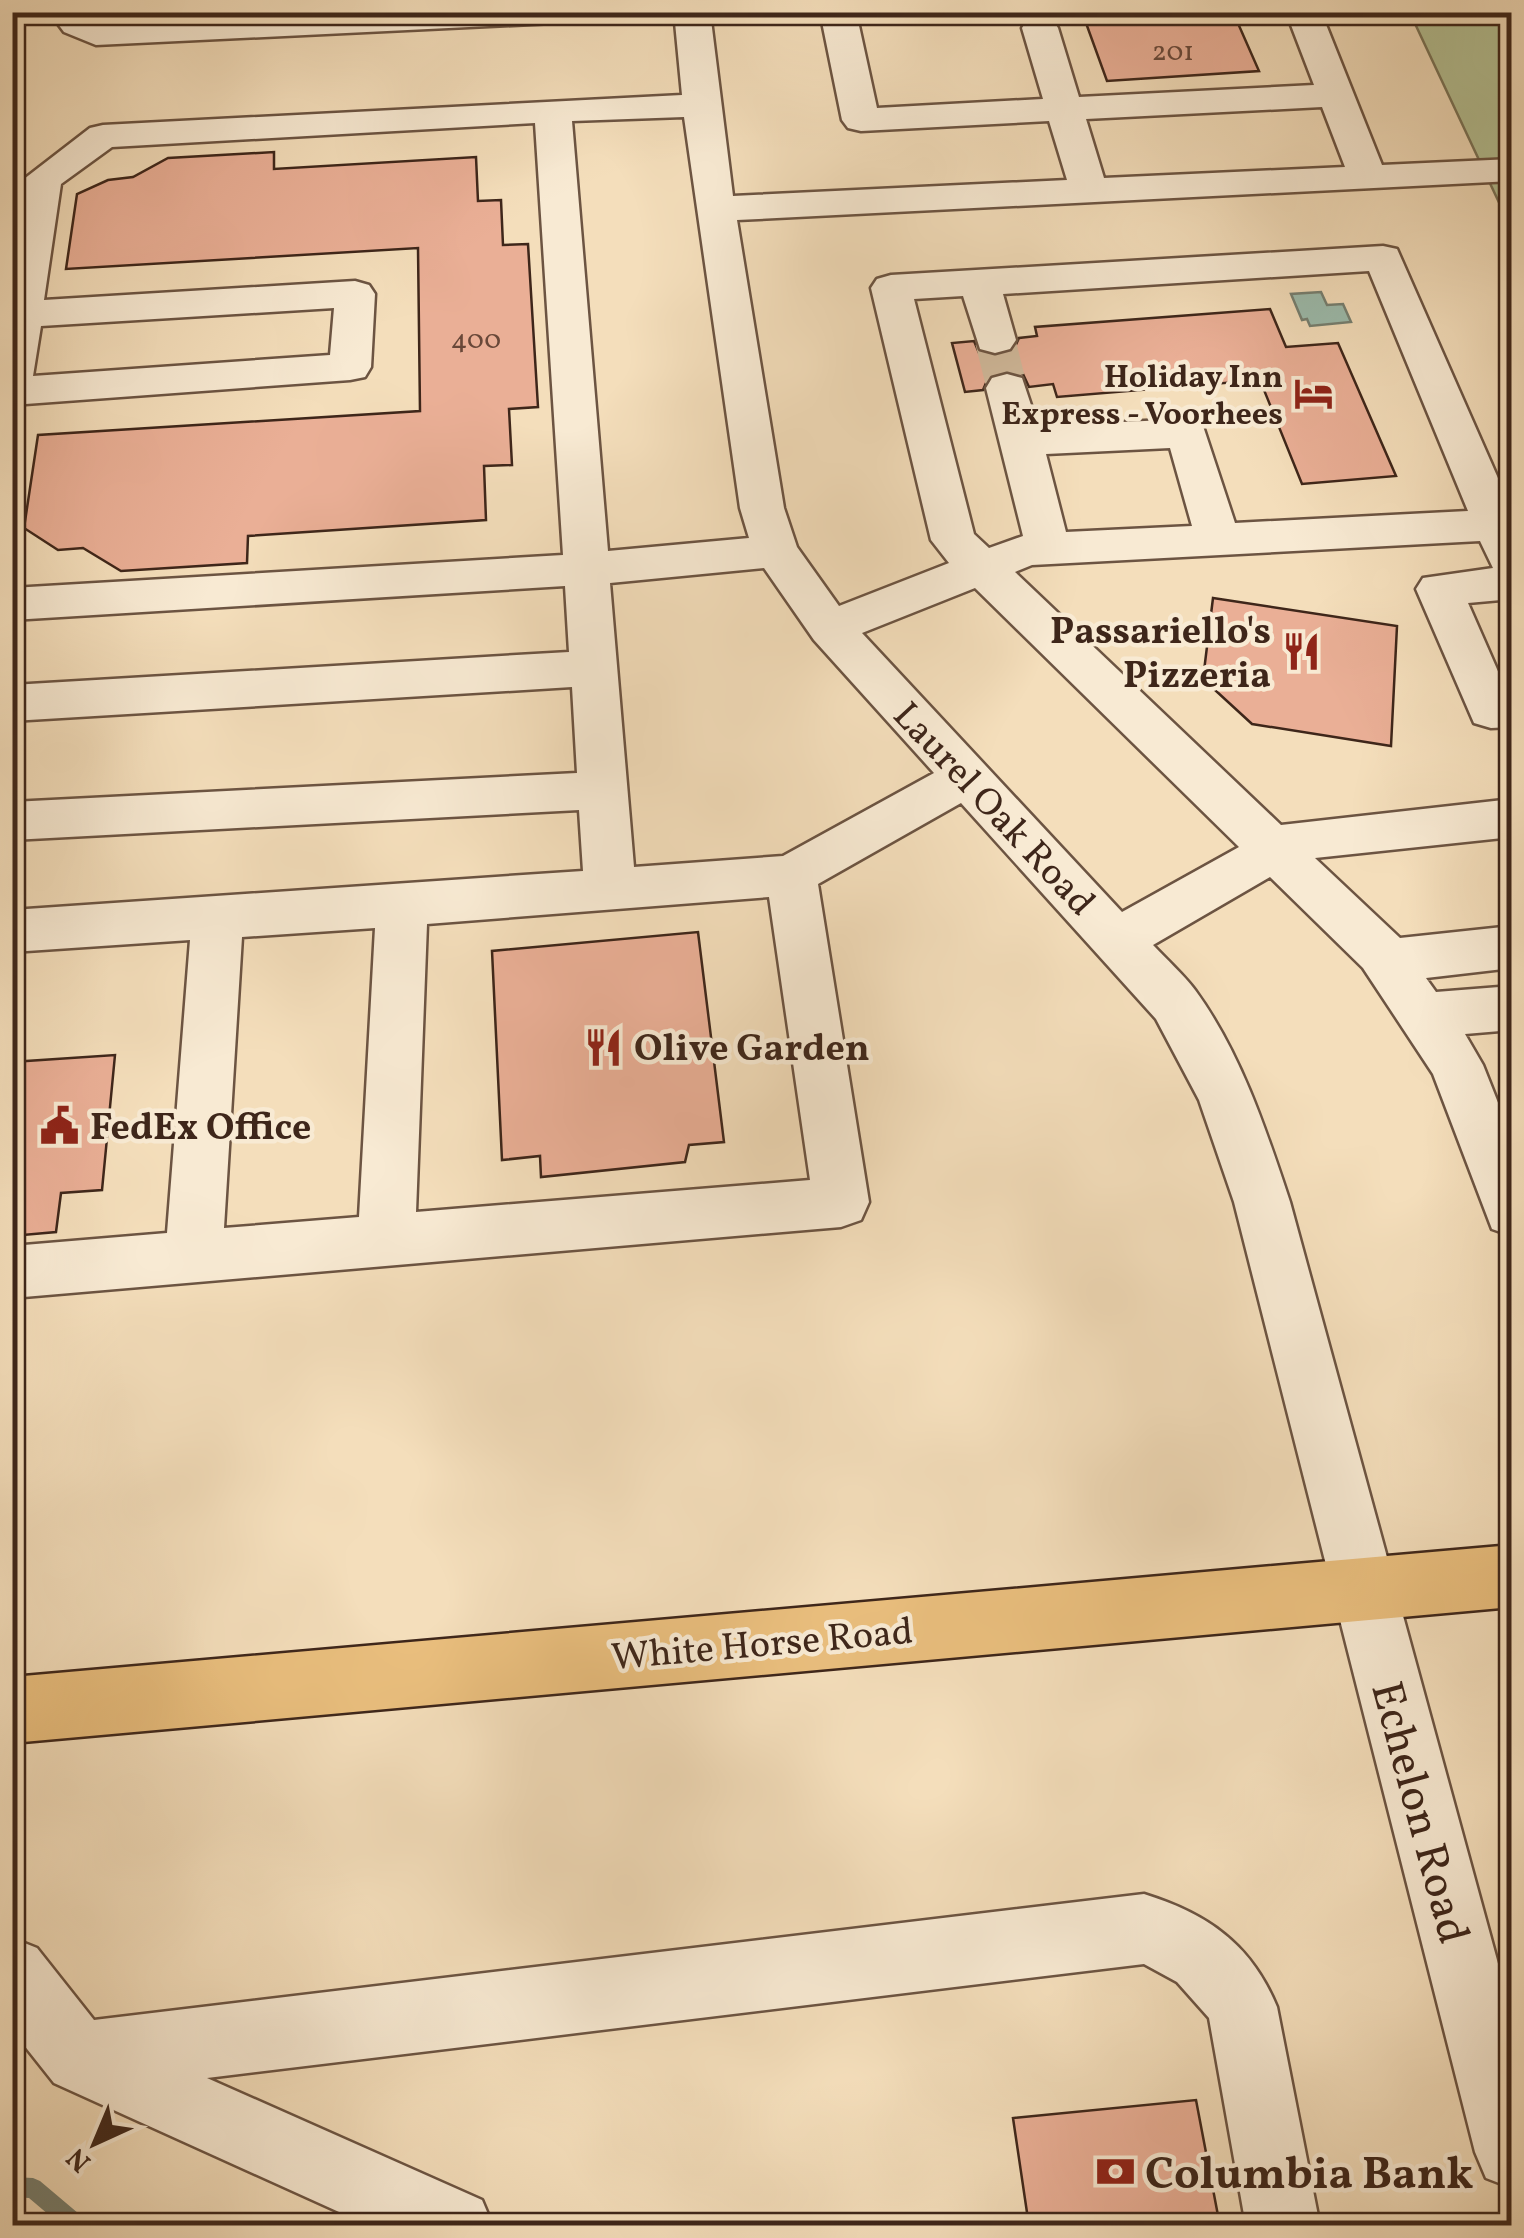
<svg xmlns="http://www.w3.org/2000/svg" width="1524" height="2238" viewBox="0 0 1524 2238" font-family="Vollkorn,serif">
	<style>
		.green { fill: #b5c295; stroke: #7a7458; stroke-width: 2.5 }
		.water { fill: #9cbcad; stroke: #768072; stroke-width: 2.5 }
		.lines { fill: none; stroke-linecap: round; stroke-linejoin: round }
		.stream { fill: #768072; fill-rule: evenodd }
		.building { fill: #eaaf96; stroke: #3e261a; stroke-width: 2.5 }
		.minor-tunnel { stroke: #d0b99b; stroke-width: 40; stroke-dasharray: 40 20; stroke-linecap: butt }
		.minor-casing { stroke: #6c5442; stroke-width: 5 }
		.major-casing { stroke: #3e261a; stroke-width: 5 }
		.minor { fill: #f8ead3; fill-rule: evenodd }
		.major { fill: #eabf7e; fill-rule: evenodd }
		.labels { text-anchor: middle; stroke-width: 9; stroke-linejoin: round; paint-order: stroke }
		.far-number-label { font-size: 28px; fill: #694839 }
		.far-poi-label { font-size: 32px; font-weight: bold; fill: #3e261a; stroke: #f8ead3; text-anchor: end }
		.poi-label { font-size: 38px; font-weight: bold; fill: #3e261a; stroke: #f8ead3; text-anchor: start }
		.street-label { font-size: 38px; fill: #3e261a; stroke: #f8ead3 }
		.near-street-label { font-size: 45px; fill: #3e261a; stroke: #f8ead3 }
		.near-poi-label { font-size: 45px; font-weight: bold; fill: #3e261a; stroke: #f8ead3; text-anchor: start }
	</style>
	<rect width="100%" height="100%" fill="#f4debb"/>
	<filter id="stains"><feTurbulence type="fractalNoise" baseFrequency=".002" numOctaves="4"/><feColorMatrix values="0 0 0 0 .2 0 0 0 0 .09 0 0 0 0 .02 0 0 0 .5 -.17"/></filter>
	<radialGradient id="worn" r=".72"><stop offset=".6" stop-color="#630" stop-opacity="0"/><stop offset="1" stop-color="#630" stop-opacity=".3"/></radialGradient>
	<path class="green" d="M 1410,13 L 1511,13 L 1511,228 Z"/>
	<path class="water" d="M 1321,292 L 1327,305 L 1343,304 L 1351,322 L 1310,326 L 1307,319 L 1302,320 L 1291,294 Z"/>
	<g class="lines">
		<path class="stream" d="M 12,2177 L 33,2178 L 40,2181 L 85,2219 L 88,2226 L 62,2226 L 29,2198 L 12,2197 Z"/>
	</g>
	<g class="building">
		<path d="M 1082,12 L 1233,12 L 1259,71 L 1107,81 Z"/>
		<path d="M 274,152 L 274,169 L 476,157 L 478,201 L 501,200 L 503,245 L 528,244 L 538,407 L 509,409 L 512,465 L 484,466 L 486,520 L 248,536 L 247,563 L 121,571 L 83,548 L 58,550 L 24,528 L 38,435 L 420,411 L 418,248 L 66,269 L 77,194 L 108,180 L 133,177 L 168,158 Z"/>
		<path d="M 1270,309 L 1286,347 L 1338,343 L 1396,476 L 1302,484 L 1260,380 L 1057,397 L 1053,384 L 1029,387 L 1023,374 L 1006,370 L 989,376 L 983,390 L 965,392 L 952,343 L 974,341 L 979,353 L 996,357 L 1013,351 L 1019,338 L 1037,336 L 1035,327 Z"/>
		<path d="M 1213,598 L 1397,626 L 1391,746 L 1252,724 L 1203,679 Z"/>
		<path d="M 698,932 L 724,1142 L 689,1145 L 685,1162 L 541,1177 L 540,1156 L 502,1160 L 492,951 Z"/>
		<path d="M 115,1055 L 102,1190 L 61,1193 L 56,1232 L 12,1236 L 12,1062 Z"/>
		<path d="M 1196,2100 L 1220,2226 L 1029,2226 L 1013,2118 Z"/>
	</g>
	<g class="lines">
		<path class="minor-tunnel" d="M 995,340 L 1007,388"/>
		<defs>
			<g id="minor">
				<path d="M 49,12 L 86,12 L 102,23 L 322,12 L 571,12 L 566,19 L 554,23 L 96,45 L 64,32 Z"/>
				<path d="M 674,12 L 710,12 L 733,196 L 1067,180 L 1049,121 L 861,131 L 848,128 L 842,120 L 820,12 L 856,12 L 877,108 L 1043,99 L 1022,28 L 1027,20 L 1040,17 L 1053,20 L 1058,28 L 1079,97 L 1314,85 L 1286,12 L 1321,12 L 1382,165 L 1512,159 L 1512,181 L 737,220 L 784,508 L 797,547 L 839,606 L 949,563 L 931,540 L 871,288 L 877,279 L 891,275 L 1383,246 L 1397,249 L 1512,510 L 1512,599 L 1468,603 L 1507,692 L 1512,691 L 1512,727 L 1491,728 L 1474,723 L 1416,589 L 1423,578 L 1493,568 L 1480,541 L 1032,565 L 1015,572 L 1281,825 L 1512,799 L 1512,837 L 1315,858 L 1400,938 L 1512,926 L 1512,968 L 1426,978 L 1436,992 L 1512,986 L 1512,1030 L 1465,1034 L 1483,1065 L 1512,1138 L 1512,1236 L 1492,1229 L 1433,1074 L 1363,968 L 1270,877 L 1153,945 C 1167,960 1183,974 1195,990 C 1241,1053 1266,1130 1290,1202 L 1512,2015 L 1512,2188 L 1486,2178 L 1475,2152 L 1234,1202 L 1199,1100 L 1156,1019 L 961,803 L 818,884 L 869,1202 L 861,1220 L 841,1227 L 12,1298 L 12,1246 L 167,1233 L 190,940 L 12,952 L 12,910 L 583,871 L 579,810 L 12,840 L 12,802 L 577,773 L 572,687 L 12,721 L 12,685 L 569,652 L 565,586 L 12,620 L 12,588 L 563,555 L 535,123 L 112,147 L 61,184 L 44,300 L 355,281 L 369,285 L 375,294 L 371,367 L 365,377 L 350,380 L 12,405 L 12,248 L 24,179 L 90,128 L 103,125 L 682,95 ZM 1322,107 L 1345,167 L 1104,178 L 1086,119 ZM 684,117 L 740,508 L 749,538 L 608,551 L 572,121 ZM 1369,271 L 1468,511 L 1235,523 L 1202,423 L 1187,419 L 1038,426 L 1022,378 L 1007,374 L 992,378 L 986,388 L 1023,536 L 989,548 L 974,534 L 914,299 L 963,296 L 980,349 L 995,353 L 1010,349 L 1016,340 L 1003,294 ZM 334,308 L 330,355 L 33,376 L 41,326 ZM 1170,448 L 1192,526 L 1066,532 L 1046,454 ZM 764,568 L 814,640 L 934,773 L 783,856 L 634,867 L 610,583 ZM 975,588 L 1239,847 L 1122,912 L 862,633 ZM 769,897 L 810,1180 L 416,1212 L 427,924 ZM 375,928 L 359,1217 L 224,1228 L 242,937 Z"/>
				<path d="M 1144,1894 C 1208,1914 1251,1944 1277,2007 L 1320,2226 L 1246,2226 L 1209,2018 L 1177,1982 L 1144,1964 L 207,2078 L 482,2200 L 493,2226 L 370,2226 L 54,2083 L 12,2030 L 12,1938 L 37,1948 L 94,2020 Z"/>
			</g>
			<path id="major" d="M 1512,1545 L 1512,1607 L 12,1743 L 12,1677 Z"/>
		</defs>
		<use href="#minor" class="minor-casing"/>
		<use href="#major" class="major-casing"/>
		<use href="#minor" class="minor"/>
		<use href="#major" class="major"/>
	</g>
	<defs>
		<symbol id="hotel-bare" viewBox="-9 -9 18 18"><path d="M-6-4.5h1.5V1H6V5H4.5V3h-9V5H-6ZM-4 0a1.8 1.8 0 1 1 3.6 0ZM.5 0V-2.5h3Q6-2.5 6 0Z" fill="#8f2418" stroke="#f8ead3" stroke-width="2.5" paint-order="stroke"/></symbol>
		<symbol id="restaurant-bare" viewBox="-9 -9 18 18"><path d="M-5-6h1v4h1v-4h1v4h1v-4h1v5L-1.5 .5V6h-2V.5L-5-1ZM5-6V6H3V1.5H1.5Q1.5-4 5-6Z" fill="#8f2418" stroke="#f8ead3" stroke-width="2.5" paint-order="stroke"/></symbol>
		<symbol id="civic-bare" viewBox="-9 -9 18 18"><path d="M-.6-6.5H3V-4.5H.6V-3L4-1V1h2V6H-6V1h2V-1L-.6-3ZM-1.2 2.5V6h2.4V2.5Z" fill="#8f2418" stroke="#f8ead3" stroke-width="2.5" paint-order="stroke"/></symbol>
		<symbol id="bank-bare" viewBox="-9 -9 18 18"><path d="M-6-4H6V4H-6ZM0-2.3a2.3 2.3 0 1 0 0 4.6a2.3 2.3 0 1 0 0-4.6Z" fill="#8f2418" stroke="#f8ead3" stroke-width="2.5" paint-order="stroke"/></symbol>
	</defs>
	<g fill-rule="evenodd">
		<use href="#hotel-bare" x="1286" y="366" width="55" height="55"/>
		<use href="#restaurant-bare" x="1274" y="624" width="55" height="55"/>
		<use href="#restaurant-bare" x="576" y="1020" width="55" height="55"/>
		<use href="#civic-bare" x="32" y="1098" width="55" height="55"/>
		<use href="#bank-bare" x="1088" y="2144" width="55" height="55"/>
	</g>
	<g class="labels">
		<g class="far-number-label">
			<text x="1173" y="60">201</text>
			<text x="476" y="348">400</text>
		</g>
		<g class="far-poi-label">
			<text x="1283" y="387">Holiday Inn<tspan x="1283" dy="37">Express - Voorhees</tspan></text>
		</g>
		<g class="poi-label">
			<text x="1271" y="643" text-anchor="end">Passariello's<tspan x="1271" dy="44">Pizzeria</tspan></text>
			<text x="634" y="1060">Olive Garden</text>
			<text x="90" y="1139">FedEx Office</text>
		</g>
		<g class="street-label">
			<text transform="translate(995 808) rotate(47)" y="13">Laurel Oak Road</text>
			<text transform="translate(762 1643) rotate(-5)" y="13">White Horse Road</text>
		</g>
		<g class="near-street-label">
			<text transform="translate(1422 1812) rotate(75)" y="16">Echelon Road</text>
		</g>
		<g class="near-poi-label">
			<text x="1145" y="2188">Columbia Bank</text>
		</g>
	</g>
	<rect width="1524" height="2238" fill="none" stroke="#f4debb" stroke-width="50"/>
	<rect x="15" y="15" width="1494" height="2208" fill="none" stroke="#3e261a" stroke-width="5"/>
	<rect x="25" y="25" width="1474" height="2188" fill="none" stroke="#3e261a" stroke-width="2.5"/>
	<g transform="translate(95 2143) rotate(224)" stroke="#f8ead3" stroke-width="8" paint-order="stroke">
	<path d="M0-8L18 38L0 25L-18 38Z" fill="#3e261a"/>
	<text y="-15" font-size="28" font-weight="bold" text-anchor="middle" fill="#3e261a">N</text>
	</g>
	<rect width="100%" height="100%" filter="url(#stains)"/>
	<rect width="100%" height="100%" fill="url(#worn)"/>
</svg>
